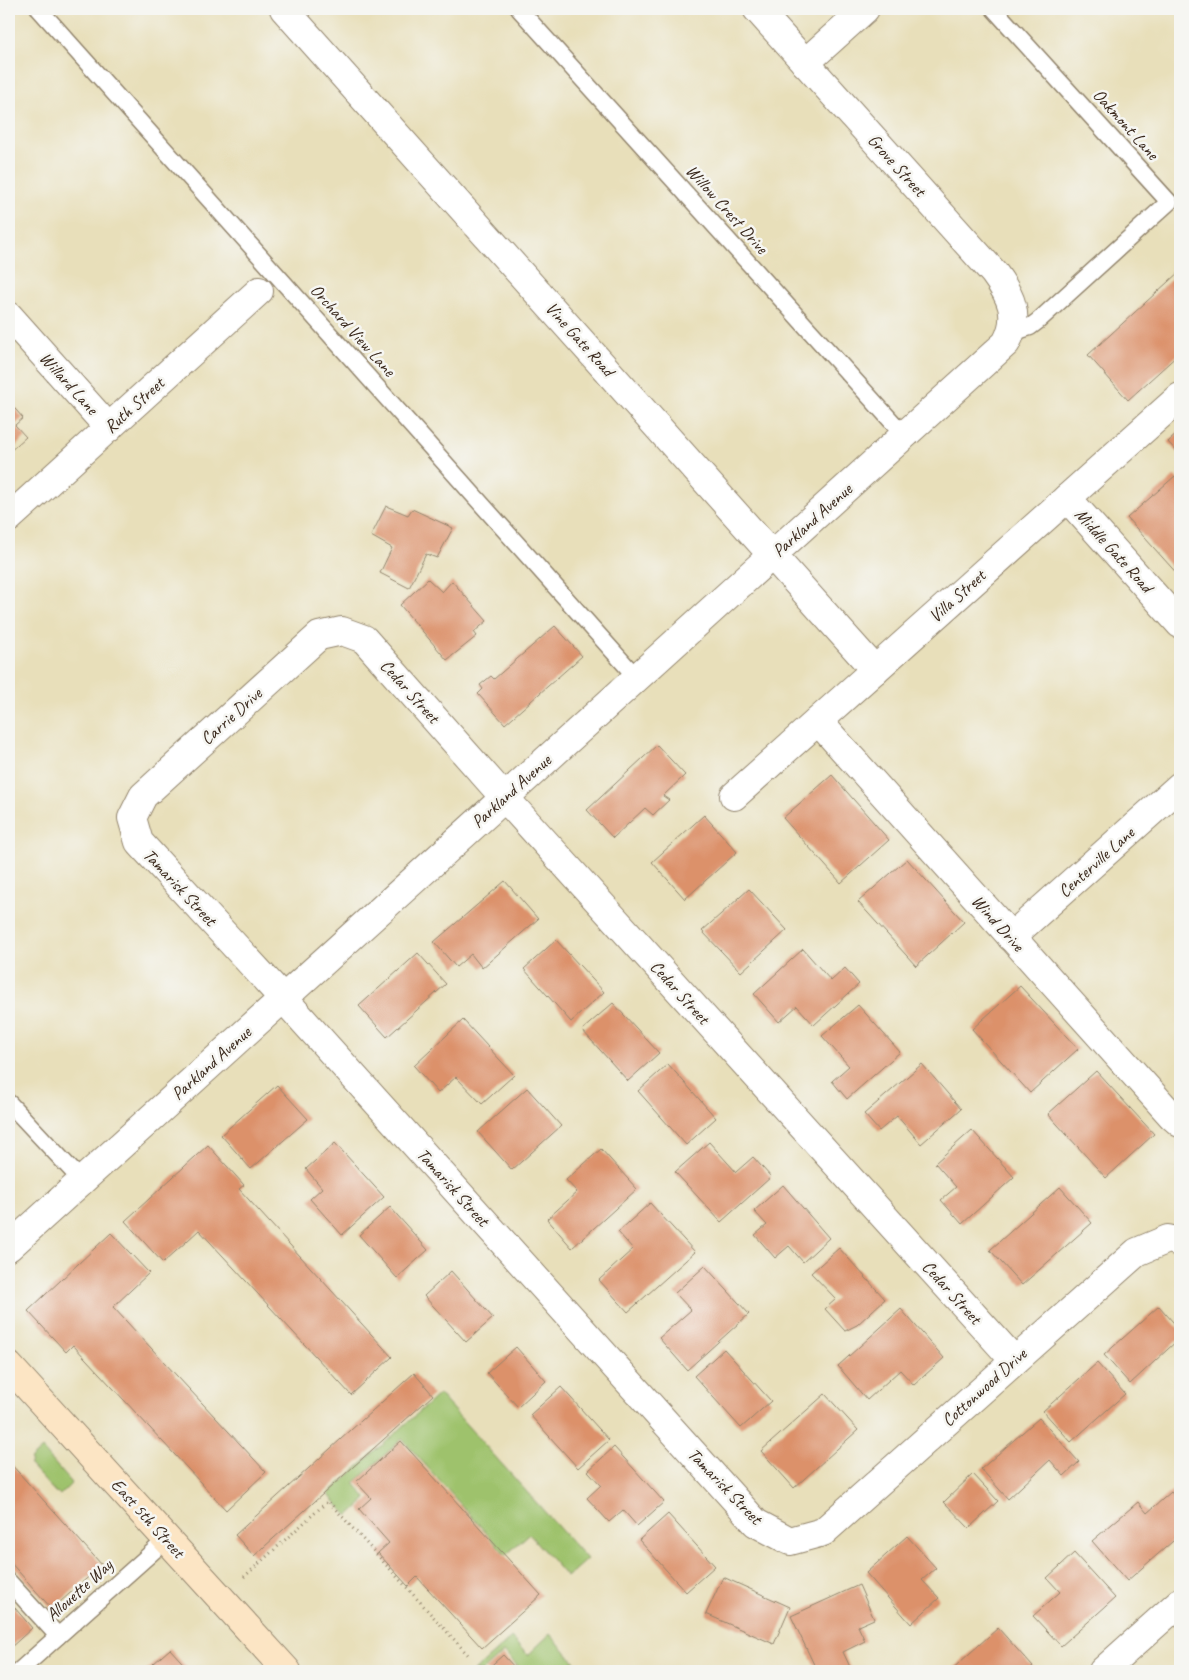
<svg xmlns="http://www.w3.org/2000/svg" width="1189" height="1680" viewBox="0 0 1189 1680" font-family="Caveat,sans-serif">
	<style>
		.green { fill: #9ec26c; stroke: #6c7645 }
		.building { fill: #dc916b }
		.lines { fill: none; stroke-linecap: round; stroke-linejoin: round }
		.lane-casing { stroke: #92846c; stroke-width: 19 }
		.street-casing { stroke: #92846c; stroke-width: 30 }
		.secondary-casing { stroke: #92846c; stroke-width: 30 }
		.path { stroke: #92846c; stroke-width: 3; stroke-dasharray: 1 4; stroke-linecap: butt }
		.lane { stroke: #fff; stroke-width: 16 }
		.street { stroke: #fff; stroke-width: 28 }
		.secondary { stroke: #fce5c4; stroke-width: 28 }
		.labels { text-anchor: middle; stroke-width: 5; stroke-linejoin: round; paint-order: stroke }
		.street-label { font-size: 18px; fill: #3b2a1e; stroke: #f6f6f2 }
	</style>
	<rect width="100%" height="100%" fill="#f6f6f2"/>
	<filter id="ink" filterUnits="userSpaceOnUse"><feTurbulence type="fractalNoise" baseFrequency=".02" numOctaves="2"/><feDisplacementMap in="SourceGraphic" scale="10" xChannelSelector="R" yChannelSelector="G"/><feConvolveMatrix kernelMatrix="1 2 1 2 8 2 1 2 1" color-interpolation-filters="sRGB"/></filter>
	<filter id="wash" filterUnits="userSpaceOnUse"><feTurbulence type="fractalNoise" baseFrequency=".0096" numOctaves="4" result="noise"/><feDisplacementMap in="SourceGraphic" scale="20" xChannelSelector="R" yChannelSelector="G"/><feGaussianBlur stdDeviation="1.12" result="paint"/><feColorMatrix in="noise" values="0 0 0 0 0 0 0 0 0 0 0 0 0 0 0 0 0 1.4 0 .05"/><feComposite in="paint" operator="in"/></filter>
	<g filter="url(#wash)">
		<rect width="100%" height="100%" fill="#e8dfba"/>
		<g class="green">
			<path d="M 439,1394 L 587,1559 L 567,1577 L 529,1534 L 506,1555 L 402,1439 L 354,1483 L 367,1499 L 348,1516 L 328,1494 Z"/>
			<path d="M 42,1449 L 72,1483 L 60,1495 L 57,1492 L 56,1493 L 29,1464 L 32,1462 L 30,1460 Z"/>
			<path d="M 550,1634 L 575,1662 L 566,1671 L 522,1671 L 504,1652 L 483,1671 L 474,1671 L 511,1638 L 528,1655 Z"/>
		</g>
		<g id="blocks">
			<g class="building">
				<path d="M 1180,271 L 1180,353 L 1128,400 L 1088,355 Z"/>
				<path d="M 9,402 L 23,418 L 15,425 L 26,437 L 9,452 Z"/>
				<path d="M 1180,431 L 1180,455 L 1168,442 Z"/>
				<path d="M 1175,476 L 1180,482 L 1180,577 L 1127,518 Z"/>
				<path d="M 386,506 L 408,515 L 412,509 L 453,528 L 437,558 L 426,554 L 409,588 L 380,573 L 392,548 L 371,536 Z"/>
				<path d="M 428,579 L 442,592 L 452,581 L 487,621 L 474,632 L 477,636 L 447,660 L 400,605 Z"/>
				<path d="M 555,626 L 582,656 L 505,724 L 478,694 L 483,689 L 480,685 L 491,676 L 494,679 Z"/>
				<path d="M 657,745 L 685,775 L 663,796 L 669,800 L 653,815 L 645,808 L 613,838 L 587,810 Z"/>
				<path d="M 832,775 L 889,840 L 841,883 L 783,818 Z"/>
				<path d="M 704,815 L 737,852 L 685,899 L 652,862 Z"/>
				<path d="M 907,859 L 964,922 L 916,966 L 858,902 Z"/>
				<path d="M 505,881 L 538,919 L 482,968 L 471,954 L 456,967 L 434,942 Z"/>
				<path d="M 749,889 L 787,930 L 741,972 L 702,931 Z"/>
				<path d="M 556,940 L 604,992 L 571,1022 L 524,969 Z"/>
				<path d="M 803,949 L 831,981 L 845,968 L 859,984 L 814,1025 L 797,1006 L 779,1022 L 754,994 Z"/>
				<path d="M 418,953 L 446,984 L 387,1037 L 359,1006 Z"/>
				<path d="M 1020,986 L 1078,1049 L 1030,1093 L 972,1029 Z"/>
				<path d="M 613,1003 L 659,1053 L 628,1081 L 582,1030 Z"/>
				<path d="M 858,1005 L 900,1052 L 847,1099 L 832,1081 L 849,1066 L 822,1036 Z"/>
				<path d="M 463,1020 L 514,1075 L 482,1104 L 456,1077 L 438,1093 L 414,1066 Z"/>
				<path d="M 668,1064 L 716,1118 L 686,1145 L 638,1091 Z"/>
				<path d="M 922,1064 L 961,1109 L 921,1144 L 897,1116 L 879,1131 L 864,1114 Z"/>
				<path d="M 1096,1071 L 1154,1134 L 1106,1178 L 1048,1114 Z"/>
				<path d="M 277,1085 L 308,1119 L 251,1169 L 221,1135 Z"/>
				<path d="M 527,1088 L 561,1126 L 512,1170 L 478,1132 Z"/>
				<path d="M 972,1130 L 1014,1177 L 962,1224 L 941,1200 L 956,1187 L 935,1163 Z"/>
				<path d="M 709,1142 L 736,1172 L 753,1157 L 771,1177 L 721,1222 L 675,1172 Z"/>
				<path d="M 335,1143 L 384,1197 L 342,1235 L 310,1199 L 322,1188 L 306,1169 Z"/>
				<path d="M 208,1145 L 244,1185 L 239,1189 L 392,1357 L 351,1395 L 199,1230 L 163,1263 L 125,1221 Z"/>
				<path d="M 601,1149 L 637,1189 L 572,1248 L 547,1219 L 577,1192 L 566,1180 Z"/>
				<path d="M 783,1185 L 829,1238 L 803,1262 L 789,1246 L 775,1258 L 755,1235 L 767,1225 L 754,1211 Z"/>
				<path d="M 1060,1187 L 1092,1223 L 1022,1285 L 990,1250 Z"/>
				<path d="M 650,1203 L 695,1252 L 628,1312 L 599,1280 L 633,1249 L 618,1232 Z"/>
				<path d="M 390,1207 L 428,1250 L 397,1278 L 359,1235 Z"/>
				<path d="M 111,1233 L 149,1273 L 113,1307 L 266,1472 L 226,1510 L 73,1345 L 66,1352 L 28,1311 Z"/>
				<path d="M 839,1248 L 885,1299 L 857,1325 L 845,1331 L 825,1309 L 836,1299 L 811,1273 Z"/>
				<path d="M 705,1266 L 749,1314 L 687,1370 L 659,1338 L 691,1310 L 675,1293 Z"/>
				<path d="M 451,1271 L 493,1318 L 466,1342 L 424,1296 Z"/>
				<path d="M 1159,1306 L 1180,1330 L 1180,1338 L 1130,1384 L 1104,1355 Z"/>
				<path d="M 901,1309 L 944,1358 L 914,1385 L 900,1370 L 867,1400 L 838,1366 Z"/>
				<path d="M 516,1347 L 546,1381 L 518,1407 L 487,1373 Z"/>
				<path d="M 724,1349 L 771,1401 L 741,1428 L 694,1376 Z"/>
				<path d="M 1097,1363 L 1125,1394 L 1071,1442 L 1043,1411 Z"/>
				<path d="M 414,1373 L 433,1395 L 254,1556 L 235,1535 Z"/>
				<path d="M 561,1387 L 609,1440 L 578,1468 L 530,1415 Z"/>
				<path d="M 825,1394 L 858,1430 L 794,1488 L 761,1451 Z"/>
				<path d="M 1039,1418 L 1079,1462 L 1064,1476 L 1050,1460 L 1008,1499 L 981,1469 Z"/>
				<path d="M 401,1441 L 541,1595 L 482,1648 L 417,1577 L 408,1586 L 378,1553 L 389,1543 L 359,1509 L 371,1498 L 356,1482 Z"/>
				<path d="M 614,1447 L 664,1502 L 637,1526 L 623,1510 L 609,1522 L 587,1498 L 601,1485 L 588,1471 Z"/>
				<path d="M 9,1462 L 102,1565 L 52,1609 L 9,1561 Z"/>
				<path d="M 973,1474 L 998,1501 L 969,1528 L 944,1502 Z"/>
				<path d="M 1171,1492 L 1180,1502 L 1180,1535 L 1127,1581 L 1092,1541 L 1138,1502 L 1147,1513 Z"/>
				<path d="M 668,1514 L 715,1566 L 686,1592 L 639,1540 Z"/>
				<path d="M 907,1536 L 936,1568 L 922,1580 L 939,1598 L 911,1624 L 866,1573 Z"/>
				<path d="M 1074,1553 L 1115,1598 L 1061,1646 L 1033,1616 L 1060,1592 L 1047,1578 Z"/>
				<path d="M 723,1577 L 790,1607 L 774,1644 L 706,1614 Z"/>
				<path d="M 859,1585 L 874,1619 L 858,1626 L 865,1641 L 843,1652 L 851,1669 L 847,1671 L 817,1671 L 791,1616 Z"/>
				<path d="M 9,1601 L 32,1628 L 9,1649 Z"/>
				<path d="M 998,1628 L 1033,1667 L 1028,1671 L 950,1671 Z"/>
				<path d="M 170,1649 L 190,1671 L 145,1671 Z"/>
				<path d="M 503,1655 L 518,1671 L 485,1671 Z"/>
			</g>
		</g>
	</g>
	<g filter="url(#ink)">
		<use href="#blocks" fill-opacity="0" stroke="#92846c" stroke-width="1"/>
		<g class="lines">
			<defs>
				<g id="lane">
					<path d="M 39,9 L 637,678"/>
					<path d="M 519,9 L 905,436"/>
					<path d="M 994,9 L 1169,202 L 1038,321 L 1030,327 L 1011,333"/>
					<path d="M 9,1103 L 82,1181"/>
					<path d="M 9,1582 L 58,1636"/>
					<path d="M 19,1671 L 167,1539"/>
				</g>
				<g id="street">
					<path d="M 284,9 L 875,670"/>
					<path d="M 805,63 L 865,9"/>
					<path d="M 9,316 L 109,428"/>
					<path d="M 1067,498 L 1180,624"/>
					<path d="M 9,518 L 259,291"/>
					<path d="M 818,721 L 1172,1116 L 1180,1123"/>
					<path d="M 734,796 L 1180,397"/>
					<path d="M 1011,937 L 1180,786"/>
					<path d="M 9,1247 L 1006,343 C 1021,316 1011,296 994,273 L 757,9"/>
					<path d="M 1014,1360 L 504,797 L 364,639 L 342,631 L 319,636 L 143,796 L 132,818 L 139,842 L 283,998 L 756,1523 L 790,1541 L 823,1532 L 1137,1252 L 1168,1239 L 1180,1242"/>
					<path d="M 1103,1671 L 1180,1602"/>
				</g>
				<path id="secondary" d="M 9,1366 L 287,1671"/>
			</defs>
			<use href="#lane" class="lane-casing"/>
			<use href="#street" class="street-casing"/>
			<use href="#secondary" class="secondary-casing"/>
			<path class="path" d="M 244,1577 L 328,1501 L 470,1657"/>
			<use href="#lane" class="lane"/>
			<use href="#street" class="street"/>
			<use href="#secondary" class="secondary"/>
		</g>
	</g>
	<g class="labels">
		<g class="street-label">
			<text transform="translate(1126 124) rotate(48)" y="6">Oakmont Lane</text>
			<text transform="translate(897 165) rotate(48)" y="6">Grove Street</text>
			<text transform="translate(727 209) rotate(48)" y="6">Willow Crest Drive</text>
			<text transform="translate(353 330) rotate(48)" y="6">Orchard View Lane</text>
			<text transform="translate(580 339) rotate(48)" y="6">Vine Gate Road</text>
			<text transform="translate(69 383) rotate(48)" y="6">Willard Lane</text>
			<text transform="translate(134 405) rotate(-42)" y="6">Ruth Street</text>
			<text transform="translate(812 520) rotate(-42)" y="6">Parkland Avenue</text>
			<text transform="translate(1114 550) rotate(48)" y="6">Middle Gate Road</text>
			<text transform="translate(957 596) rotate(-42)" y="6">Villa Street</text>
			<text transform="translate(410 691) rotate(48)" y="6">Cedar Street</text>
			<text transform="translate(231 716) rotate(-42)" y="6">Carrie Drive</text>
			<text transform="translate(511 791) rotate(-42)" y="6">Parkland Avenue</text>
			<text transform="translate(1096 862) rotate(-42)" y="6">Centerville Lane</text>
			<text transform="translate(180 887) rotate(47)" y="6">Tamarisk Street</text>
			<text transform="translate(998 923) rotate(48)" y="6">Wind Drive</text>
			<text transform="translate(680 992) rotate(48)" y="6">Cedar Street</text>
			<text transform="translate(211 1063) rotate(-42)" y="6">Parkland Avenue</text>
			<text transform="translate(453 1187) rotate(48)" y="6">Tamarisk Street</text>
			<text transform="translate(952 1292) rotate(48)" y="6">Cedar Street</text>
			<text transform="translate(984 1387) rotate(-42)" y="6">Cottonwood Drive</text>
			<text transform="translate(725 1486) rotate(46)" y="6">Tamarisk Street</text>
			<text transform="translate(148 1518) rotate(48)" y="6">East 5th Street</text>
			<text transform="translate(79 1590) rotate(-42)" y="6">Allouette Way</text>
		</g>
	</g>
	<rect width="1189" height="1680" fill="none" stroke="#f6f6f2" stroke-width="30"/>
</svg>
